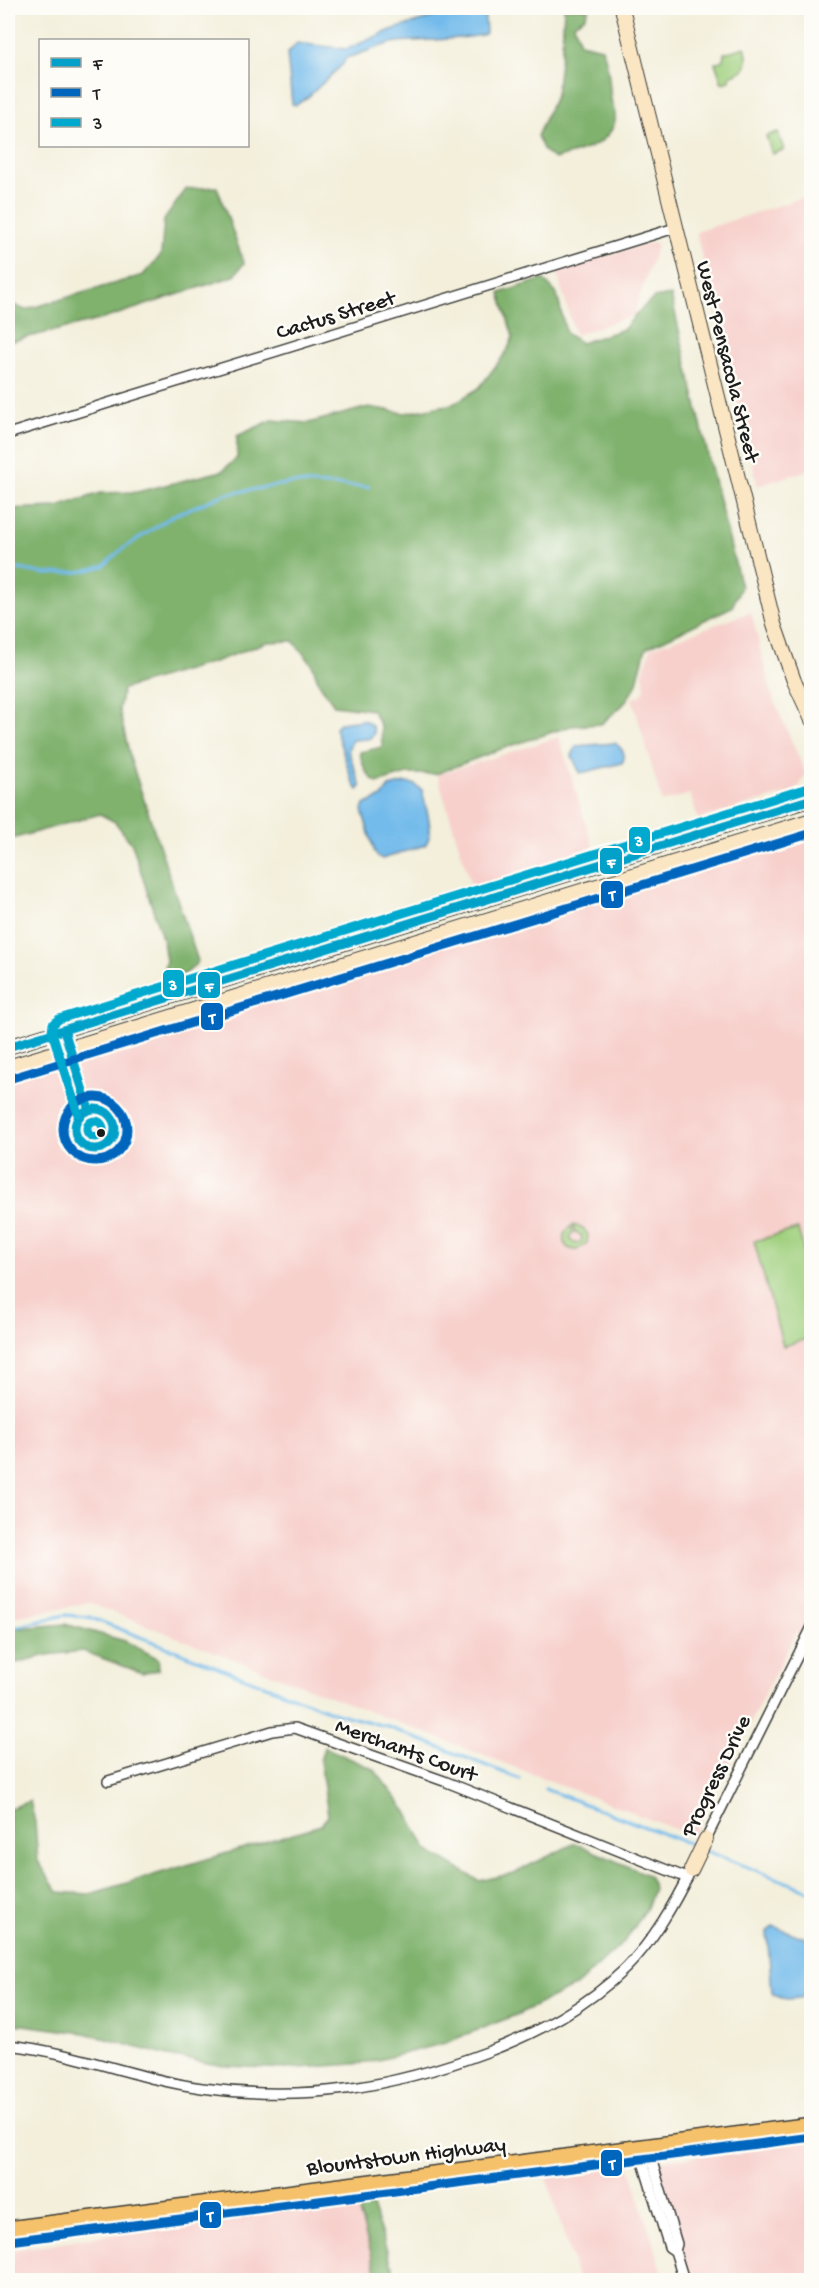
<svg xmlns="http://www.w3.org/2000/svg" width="819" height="2288" viewBox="0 0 819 2288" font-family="'Gochi Hand',sans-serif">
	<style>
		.built { fill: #f7d0cc }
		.green { fill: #a0d07f; stroke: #5e764e; stroke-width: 1.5 }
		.forest { fill: #80b26e; stroke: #4e6745; stroke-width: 1.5 }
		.water { fill: #73bbeb; stroke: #486c84; stroke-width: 1.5 }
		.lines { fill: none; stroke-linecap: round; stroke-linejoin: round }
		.stream { stroke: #73bbeb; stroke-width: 3 }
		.street-casing { stroke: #3c3c39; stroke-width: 12 }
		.secondary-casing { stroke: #3c3c39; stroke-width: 16 }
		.primary-casing { stroke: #3c3c39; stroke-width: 18 }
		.street { stroke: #fff; stroke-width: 9 }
		.secondary { stroke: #fbe6c4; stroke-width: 14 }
		.primary { stroke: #f5c16b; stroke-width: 15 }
		.bus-1-casing { stroke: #fdfcf7; stroke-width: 14 }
		.bus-2-casing { stroke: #fdfcf7; stroke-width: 14 }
		.bus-3-casing { stroke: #fdfcf7; stroke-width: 14 }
		.bus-1 { stroke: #03a1c9; stroke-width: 9 }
		.bus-2 { stroke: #0065bd; stroke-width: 9 }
		.bus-3 { stroke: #00a9ce; stroke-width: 9 }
		.bus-dot { fill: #1c1c1c; stroke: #fdfcf7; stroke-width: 2 }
		.labels { text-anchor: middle; stroke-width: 5; stroke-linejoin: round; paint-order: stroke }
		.street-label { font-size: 22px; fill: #1c1c1c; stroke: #fdfcf7 }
		.line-badge { stroke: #fdfcf7; stroke-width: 2 }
		.badge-label { font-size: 16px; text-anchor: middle; font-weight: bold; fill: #fff }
	</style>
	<rect width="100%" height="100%" fill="#fdfcf7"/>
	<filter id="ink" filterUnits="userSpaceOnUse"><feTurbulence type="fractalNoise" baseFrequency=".0167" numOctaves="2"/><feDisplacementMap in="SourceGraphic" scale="12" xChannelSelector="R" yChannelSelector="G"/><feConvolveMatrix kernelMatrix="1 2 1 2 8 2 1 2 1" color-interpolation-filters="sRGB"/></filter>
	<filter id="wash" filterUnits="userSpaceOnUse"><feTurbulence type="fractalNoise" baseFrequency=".008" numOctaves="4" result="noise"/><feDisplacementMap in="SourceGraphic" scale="24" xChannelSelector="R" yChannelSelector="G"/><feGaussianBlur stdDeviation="1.35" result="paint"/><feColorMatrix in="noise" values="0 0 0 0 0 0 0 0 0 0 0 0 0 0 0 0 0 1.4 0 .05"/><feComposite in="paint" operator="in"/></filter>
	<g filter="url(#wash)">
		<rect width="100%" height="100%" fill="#f3efdb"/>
		<g class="built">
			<path d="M 811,195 L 811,469 L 758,486 L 696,232 Z"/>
			<path d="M 654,242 L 657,246 L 633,315 L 575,335 L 556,270 Z"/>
			<path d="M 751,612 L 772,695 L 806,774 L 799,787 L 792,792 L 698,819 L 690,794 L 662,802 L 632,698 L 640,696 L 645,689 L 643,673 L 651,648 Z"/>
			<path d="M 559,737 L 595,853 L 473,891 L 437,775 Z"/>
			<path d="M 811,832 L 811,1638 L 796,1632 L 693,1836 L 88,1603 L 8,1618 L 8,1080 Z"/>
			<path d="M 811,2141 L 811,2280 L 690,2280 L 681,2252 L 682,2243 L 657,2161 Z"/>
			<path d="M 626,2156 L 665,2280 L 578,2280 L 544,2170 Z"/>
			<path d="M 355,2199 L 379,2280 L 8,2280 L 8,2251 L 196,2220 Z"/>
		</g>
		<g class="green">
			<path d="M 745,47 C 747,50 746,53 747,56 C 747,72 743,70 730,76 L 730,81 L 722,83 L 715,63 L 723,60 L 724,53 Z"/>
			<path d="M 778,132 L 784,150 L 772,154 L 766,136 Z"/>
			<path d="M 573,1225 L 583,1228 L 588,1235 L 587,1243 L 577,1250 C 567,1250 562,1244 564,1234 L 571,1226 L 573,1233 L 570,1236 L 571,1241 L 576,1244 L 581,1242 L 582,1236 L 575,1232 Z"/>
			<path d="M 798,1229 L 811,1277 L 811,1338 L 783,1346 L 754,1241 Z"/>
		</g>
		<g class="forest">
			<path d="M 564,8 L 589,8 L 585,17 L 574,24 L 580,43 L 602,48 C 609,65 609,81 611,99 C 612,106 617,115 615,121 C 608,148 576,152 554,159 L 544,151 L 537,136 L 556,94 L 562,46 Z"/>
			<path d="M 217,187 L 244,263 L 234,276 L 103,319 L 8,342 L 8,279 L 14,305 L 25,310 L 143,275 L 161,255 L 164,220 L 186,189 Z"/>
			<path d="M 543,279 L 557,294 L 566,333 L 581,343 L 624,329 L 638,312 L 654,298 L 671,295 L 710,464 L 741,587 L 732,607 L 646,648 L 636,686 L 623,705 L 601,724 L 571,726 L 501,749 L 436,774 L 407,774 L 377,783 C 366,775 362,765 360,752 L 382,747 L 381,727 L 372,710 L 334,705 L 319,683 L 312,664 L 293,641 L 267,642 L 217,661 L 123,689 L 119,709 L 131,761 L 198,961 C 189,973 183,977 168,978 L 163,971 L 166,961 L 163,941 L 132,844 L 115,822 L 100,814 L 8,840 L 8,509 L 57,507 L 101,493 L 137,492 L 222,471 L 237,458 L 237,436 L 272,420 L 308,423 L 369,407 L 405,413 L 453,404 L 479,388 L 507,351 L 513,337 L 500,293 Z"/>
			<path d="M 65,1624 L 125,1641 L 159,1659 L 158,1670 L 142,1673 L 83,1651 L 47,1655 L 8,1665 L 8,1629 Z"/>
			<path d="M 324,1747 L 374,1769 L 407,1812 L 427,1850 L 479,1881 L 514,1873 L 575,1843 L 648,1875 L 654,1888 L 647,1908 L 626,1940 L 576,1986 L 516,2015 L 445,2043 L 367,2063 L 287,2069 L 224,2066 L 168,2056 L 84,2033 L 8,2023 L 8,1809 L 30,1801 L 35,1822 L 38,1861 L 58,1892 L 90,1894 L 321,1825 L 328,1815 L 320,1761 Z"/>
			<path d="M 369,2197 L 397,2280 L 379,2280 L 355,2199 Z"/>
		</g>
		<g class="water">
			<path d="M 457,8 L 481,8 L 485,17 L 486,33 L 483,35 C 455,40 427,40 399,42 C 386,43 361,54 346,58 L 343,64 L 307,98 L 296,105 L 292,104 L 287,54 L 297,43 L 347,49 L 391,30 L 425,20 Z"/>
			<path d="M 363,720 C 370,722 374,727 374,734 L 369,739 L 352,740 L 348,750 L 361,787 L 358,790 L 353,783 L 335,728 L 340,723 Z"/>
			<path d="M 615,743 C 622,748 627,755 622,763 L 585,772 L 580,773 L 572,756 L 576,746 Z"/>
			<path d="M 405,783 L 414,784 L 422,790 C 425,805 436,833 425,845 L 382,859 L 377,856 L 374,850 L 362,810 L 364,805 L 382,797 L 389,787 Z"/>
			<path d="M 773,1926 L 811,1940 L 811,1996 C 799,1997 782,2003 772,1993 L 767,1932 Z"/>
		</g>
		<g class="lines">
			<g class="stream">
				<path d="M 8,567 L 46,574 L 80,572 L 104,566 L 121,550 L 174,515 L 226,494 L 292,483 L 369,487"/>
				<path d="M 8,1629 L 65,1615 L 89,1617 L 333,1712 L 388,1727 L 520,1779"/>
				<path d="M 545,1789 L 698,1847"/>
				<path d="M 706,1851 L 812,1892"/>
			</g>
		</g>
	</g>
	<g filter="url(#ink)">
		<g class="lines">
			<defs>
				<g id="street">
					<path d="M 8,434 L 675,228"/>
					<path d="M 108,1781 L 272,1731 L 295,1728 L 444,1781 L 687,1878"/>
					<path d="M 706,1839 L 812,1627"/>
					<path d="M 8,2045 C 76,2052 136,2079 202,2088 C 305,2102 391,2088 487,2052 C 539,2032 586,2007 626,1968 C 654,1940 674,1904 691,1870"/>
					<path d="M 647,2145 L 677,2244 L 675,2251"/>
					<path d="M 638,2146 L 669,2247 L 675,2251 L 684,2280"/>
				</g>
				<g id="secondary">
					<path d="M 622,8 L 774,624 L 794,681 L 812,720"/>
					<path d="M 8,1047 L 812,799"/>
					<path d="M 8,1067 L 812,820"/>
					<path d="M 691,1870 L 706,1839"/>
				</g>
				<path id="primary" d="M 8,2229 L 812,2125"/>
			</defs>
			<use href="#street" class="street-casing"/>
			<use href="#secondary" class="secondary-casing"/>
			<use href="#primary" class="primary-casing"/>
			<use href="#street" class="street"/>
			<use href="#secondary" class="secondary"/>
			<use href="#primary" class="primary"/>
			<defs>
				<g id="bus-1">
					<path d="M 64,1030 L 89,1110"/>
					<path d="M 8,1047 L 812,799"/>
					<circle cx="95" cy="1129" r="20"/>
				</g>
				<g id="bus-2">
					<path d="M 58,1052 L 78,1114"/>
					<path d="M 12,1078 L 812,833"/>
					<circle cx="95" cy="1129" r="32"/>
					<path d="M 10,2241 L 812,2137"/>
				</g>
				<g id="bus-3">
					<path d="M 78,1114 L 52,1032 L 53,1024 L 59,1019 L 808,788"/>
					<circle cx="95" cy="1129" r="8"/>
				</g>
			</defs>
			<use href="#bus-1" class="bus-1-casing"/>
			<use href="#bus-2" class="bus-2-casing"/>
			<use href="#bus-3" class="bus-3-casing"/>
			<use href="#bus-1" class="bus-1"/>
			<use href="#bus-2" class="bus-2"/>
			<use href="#bus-3" class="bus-3"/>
		</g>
	</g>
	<circle class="bus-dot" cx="101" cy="1133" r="5"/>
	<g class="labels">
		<g class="street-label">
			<text transform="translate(335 313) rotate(-17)" y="8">Cactus Street</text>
			<text transform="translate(730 361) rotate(76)" y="8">West Pensacola Street</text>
			<text transform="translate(407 1748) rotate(20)" y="8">Merchants Court</text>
			<text transform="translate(714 1775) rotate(-64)" y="8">Progress Drive</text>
			<text transform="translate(406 2154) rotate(-7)" y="8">Blountstown Highway</text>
		</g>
	</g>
	<g class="line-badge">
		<rect x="628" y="826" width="23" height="28" rx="6" fill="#00a9ce"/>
		<rect x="599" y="847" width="24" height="28" rx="6" fill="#03a1c9"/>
		<rect x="600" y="880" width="24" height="29" rx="6" fill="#0065bd"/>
		<rect x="162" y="969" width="23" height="29" rx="6" fill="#00a9ce"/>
		<rect x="197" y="971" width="24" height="28" rx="6" fill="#03a1c9"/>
		<rect x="200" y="1002" width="24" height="29" rx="6" fill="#0065bd"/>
		<rect x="600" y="2149" width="23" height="28" rx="6" fill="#0065bd"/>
		<rect x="199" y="2201" width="23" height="28" rx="6" fill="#0065bd"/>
	</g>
	<g class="badge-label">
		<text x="639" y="846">3</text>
		<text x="611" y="867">F</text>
		<text x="612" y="900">T</text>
		<text x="173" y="990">3</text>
		<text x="209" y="991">F</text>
		<text x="212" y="1023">T</text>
		<text x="612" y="2169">T</text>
		<text x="210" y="2221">T</text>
	</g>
	<rect width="819" height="2288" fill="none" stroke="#fdfcf7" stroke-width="30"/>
	<rect x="39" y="39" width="210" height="108" fill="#fdfcf7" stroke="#a3a29f" stroke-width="1.5"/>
	<rect x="51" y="58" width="30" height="9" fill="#03a1c9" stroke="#a3a29f" stroke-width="1.5"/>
	<text x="93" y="69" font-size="18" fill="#1c1c1c">F</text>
	<rect x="51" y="88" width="30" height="9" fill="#0065bd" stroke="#a3a29f" stroke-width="1.5"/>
	<text x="93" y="99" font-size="18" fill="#1c1c1c">T</text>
	<rect x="51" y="118" width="30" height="9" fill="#00a9ce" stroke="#a3a29f" stroke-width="1.5"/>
	<text x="93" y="129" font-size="18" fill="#1c1c1c">3</text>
</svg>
